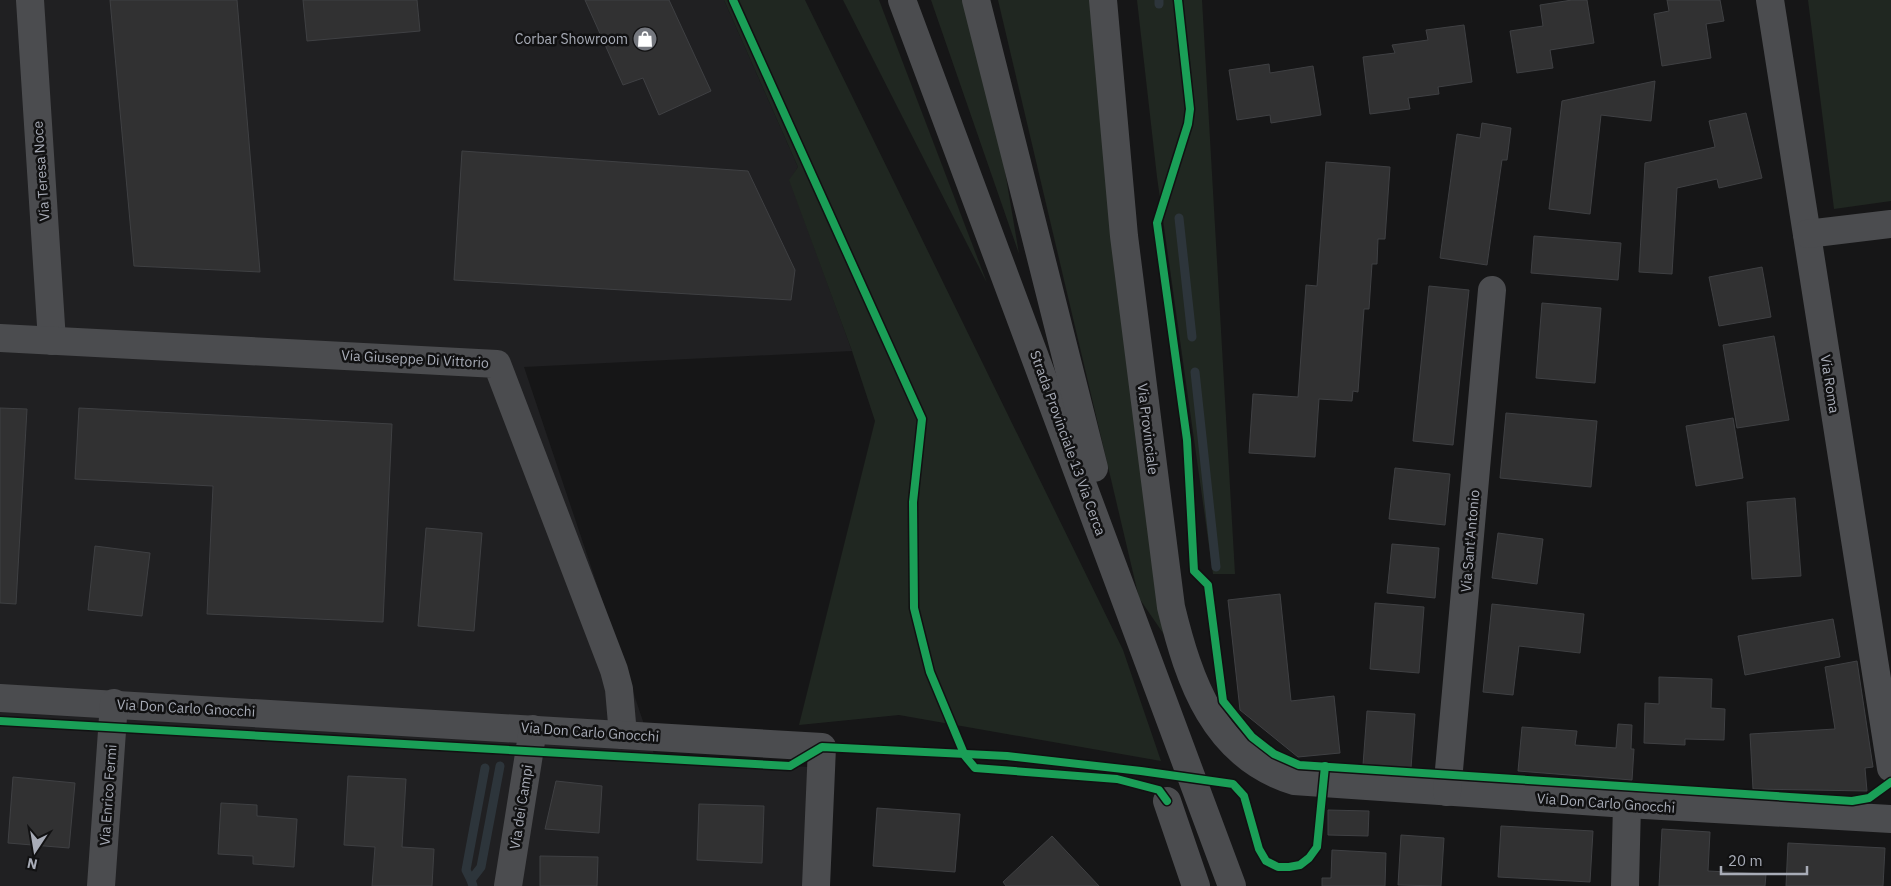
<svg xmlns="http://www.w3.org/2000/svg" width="1891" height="886" viewBox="0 0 1891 886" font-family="'IBM Plex Sans',sans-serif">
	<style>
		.built { fill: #202022 }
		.green { fill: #202721 }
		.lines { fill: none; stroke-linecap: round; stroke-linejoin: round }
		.stream { stroke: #2d353b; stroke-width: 9 }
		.building { fill: #313132; stroke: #3f4043 }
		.minor { stroke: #4b4c4f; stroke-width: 28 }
		.cycleway-casing { stroke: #111112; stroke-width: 11 }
		.cycleway { stroke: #1a9f57; stroke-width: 8 }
		.labels { text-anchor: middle; stroke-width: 5; stroke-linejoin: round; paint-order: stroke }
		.poi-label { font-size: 14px; fill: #a8acb7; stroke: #111112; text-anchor: end }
		.street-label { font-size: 14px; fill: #a8acb7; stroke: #111112 }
	</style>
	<rect width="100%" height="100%" fill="#161617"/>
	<path class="built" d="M 0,0 L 724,0 L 798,167 L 790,180 L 852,351 L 524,367 L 656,760 L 809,767 L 804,886 L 0,886 Z"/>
	<g class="green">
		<path d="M 724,0 L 805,0 L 1123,650 L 1161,761 L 899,715 L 799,725 L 875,421 L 852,351 L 789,180 L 798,167 Z"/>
		<path d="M 843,0 L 879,0 L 987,283 Z"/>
		<path d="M 931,0 L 964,0 L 999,136 L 1019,254 Z"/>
		<path d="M 998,0 L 1094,0 L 1165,636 L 1139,598 Z"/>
		<path d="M 1137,0 L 1202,0 L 1235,574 L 1213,574 L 1157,177 Z"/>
		<path d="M 1808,0 L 1891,0 L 1891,201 L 1834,209 Z"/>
	</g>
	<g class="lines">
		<g class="stream">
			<path d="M 1159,0 L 1159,4"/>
			<path d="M 1179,218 L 1192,337"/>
			<path d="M 1195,372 L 1216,567"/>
			<path d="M 471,880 L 466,870 L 485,768"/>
			<path d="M 473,886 L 471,880 L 481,867 L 500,766"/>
		</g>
	</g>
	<g class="building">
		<path d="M 110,0 L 237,0 L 260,272 L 134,266 Z"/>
		<path d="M 303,0 L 417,0 L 420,31 L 307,41 Z"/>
		<path d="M 585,0 L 669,0 L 711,91 L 659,115 L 643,78 L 623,85 Z"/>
		<path d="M 1572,0 L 1587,0 L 1594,43 L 1550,50 L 1553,68 L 1517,73 L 1510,31 L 1543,26 L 1540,5 Z"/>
		<path d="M 1667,0 L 1720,0 L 1724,21 L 1706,24 L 1711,58 L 1662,66 L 1654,14 L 1669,11 Z"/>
		<path d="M 1464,25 L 1472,82 L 1438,87 L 1439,94 L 1408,98 L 1410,109 L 1370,114 L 1363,57 L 1395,53 L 1392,45 L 1428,40 L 1426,30 Z"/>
		<path d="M 1269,64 L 1270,73 L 1313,66 L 1321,115 L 1271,123 L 1270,115 L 1237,120 L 1229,70 Z"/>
		<path d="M 1655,81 L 1651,121 L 1601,115 L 1590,214 L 1549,209 L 1562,101 Z"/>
		<path d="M 1746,113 L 1762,178 L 1719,188 L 1717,179 L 1677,188 L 1672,274 L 1639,272 L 1645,163 L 1715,147 L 1709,121 Z"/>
		<path d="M 1482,123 L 1511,128 L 1507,160 L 1502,160 L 1487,265 L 1440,258 L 1457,134 L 1480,138 Z"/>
		<path d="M 462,151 L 748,171 L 795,270 L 791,300 L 454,280 Z"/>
		<path d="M 1326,162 L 1390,167 L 1385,239 L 1378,239 L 1377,264 L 1372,264 L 1369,309 L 1364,309 L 1358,392 L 1353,391 L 1352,401 L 1319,399 L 1315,457 L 1249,453 L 1253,394 L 1298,397 L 1306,285 L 1317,286 Z"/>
		<path d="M 1534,236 L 1621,243 L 1618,280 L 1531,273 Z"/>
		<path d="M 1762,267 L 1771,317 L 1719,326 L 1709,277 Z"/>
		<path d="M 1429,286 L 1469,290 L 1453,445 L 1413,441 Z"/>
		<path d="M 1542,303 L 1601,308 L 1595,383 L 1536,378 Z"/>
		<path d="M 1774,336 L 1789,420 L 1737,428 L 1723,345 Z"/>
		<path d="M 0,408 L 27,409 L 16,604 L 0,603 Z"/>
		<path d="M 79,408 L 392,424 L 383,622 L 207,614 L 213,486 L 75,479 Z"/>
		<path d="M 1506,413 L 1597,421 L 1591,487 L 1500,478 Z"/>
		<path d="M 1733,418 L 1743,478 L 1696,486 L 1686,426 Z"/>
		<path d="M 1395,468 L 1450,474 L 1445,525 L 1389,519 Z"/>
		<path d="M 1795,498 L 1801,576 L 1752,579 L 1747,502 Z"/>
		<path d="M 426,528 L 482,533 L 474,631 L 418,626 Z"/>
		<path d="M 1498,533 L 1543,539 L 1537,584 L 1492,578 Z"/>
		<path d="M 1392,544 L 1439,548 L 1435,598 L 1387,593 Z"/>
		<path d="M 95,546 L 150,553 L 142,616 L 88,610 Z"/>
		<path d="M 1280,594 L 1291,701 L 1334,696 L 1340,753 L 1298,757 L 1240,710 L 1228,600 Z"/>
		<path d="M 1375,603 L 1424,607 L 1419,673 L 1370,669 Z"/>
		<path d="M 1492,604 L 1584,614 L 1580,653 L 1519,646 L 1513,695 L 1483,692 Z"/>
		<path d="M 1833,619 L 1840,657 L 1745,675 L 1738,636 Z"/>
		<path d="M 1857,661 L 1873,767 L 1865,768 L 1867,791 L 1753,789 L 1750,734 L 1835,729 L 1825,667 Z"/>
		<path d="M 1659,677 L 1712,679 L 1711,708 L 1725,709 L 1724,740 L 1685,739 L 1685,745 L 1644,743 L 1645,703 L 1659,704 Z"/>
		<path d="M 1367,711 L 1415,714 L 1411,768 L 1363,765 Z"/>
		<path d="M 1618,724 L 1632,725 L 1631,749 L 1634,749 L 1632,780 L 1518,771 L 1522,727 L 1577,731 L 1575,745 L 1616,748 Z"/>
		<path d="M 348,776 L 406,779 L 402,847 L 434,849 L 432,886 L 372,886 L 375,847 L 344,845 Z"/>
		<path d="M 13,777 L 75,783 L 69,848 L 8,843 Z"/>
		<path d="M 556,781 L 602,786 L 599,833 L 545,829 Z"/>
		<path d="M 221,803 L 257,805 L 257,816 L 297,819 L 294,867 L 253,864 L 253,856 L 218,854 Z"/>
		<path d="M 699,804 L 764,806 L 762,863 L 697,860 Z"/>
		<path d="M 877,808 L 960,814 L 955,872 L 873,866 Z"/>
		<path d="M 1328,810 L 1369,811 L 1368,836 L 1328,835 Z"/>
		<path d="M 1501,826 L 1593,831 L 1590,882 L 1498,877 Z"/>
		<path d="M 1662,829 L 1710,832 L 1708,871 L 1766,874 L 1765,886 L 1659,886 Z"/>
		<path d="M 1401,835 L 1444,838 L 1441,886 L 1398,885 Z"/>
		<path d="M 1052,836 L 1099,886 L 1006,886 L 1003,882 Z"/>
		<path d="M 1788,843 L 1885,848 L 1883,886 L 1786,886 Z"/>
		<path d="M 1332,850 L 1386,853 L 1385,886 L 1322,886 L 1322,878 L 1331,878 Z"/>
		<path d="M 540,856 L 598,857 L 597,886 L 540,886 Z"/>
	</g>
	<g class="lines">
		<g class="minor">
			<path d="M 30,0 L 52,341"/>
			<path d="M 902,0 L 1232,886"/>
			<path d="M 976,0 L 1094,468"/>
			<path d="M 1103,0 L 1124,236 L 1171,607 C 1189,681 1214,756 1294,781 L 1627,804 L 1891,819"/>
			<path d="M 1770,0 L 1891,768"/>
			<path d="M 1807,234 L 1891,224"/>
			<path d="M 0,338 L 497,364 L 614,670 L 619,689 L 623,735"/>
			<path d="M 0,698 L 822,747 L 816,886"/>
			<path d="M 1447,792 L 1492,290"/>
			<path d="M 1167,801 L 1196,886"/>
			<path d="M 101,886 L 114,703"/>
			<path d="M 508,886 L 533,729"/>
			<path d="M 1625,886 L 1627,804"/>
		</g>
		<defs>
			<g id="cycleway">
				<path d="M 733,0 L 922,419 L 913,502 L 914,608 L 930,672 L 965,756 L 975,768 L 1117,779 L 1159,790 L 1167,801"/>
				<path d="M 1178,0 L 1190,109 L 1188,124 L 1157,223 L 1187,440 L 1194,571 L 1208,585 L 1223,701 L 1252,737 L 1274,754 L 1299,765 L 1852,801 L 1869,798 L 1891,782"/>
				<path d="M 0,721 L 790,766 L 822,747 L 1007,756 L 1141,771 L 1233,784 L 1244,796 L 1259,849 L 1266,861 L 1278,867 L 1289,867 L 1300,865 L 1309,858 L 1317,847 L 1325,766"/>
			</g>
		</defs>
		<use href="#cycleway" class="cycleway-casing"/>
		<use href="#cycleway" class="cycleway"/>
	</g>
	<defs>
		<symbol id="shop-disc" viewBox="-11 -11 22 22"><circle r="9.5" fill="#75787f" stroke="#111112"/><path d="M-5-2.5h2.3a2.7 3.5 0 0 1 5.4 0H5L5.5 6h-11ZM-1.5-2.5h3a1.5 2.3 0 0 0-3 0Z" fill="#fff"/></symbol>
	</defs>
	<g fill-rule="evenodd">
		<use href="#shop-disc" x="631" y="25" width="28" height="28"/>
	</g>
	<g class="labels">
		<g class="poi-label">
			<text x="628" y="44">Corbar Showroom</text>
		</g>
		<g class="street-label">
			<text transform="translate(41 171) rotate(-94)" y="5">Via Teresa Noce</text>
			<text transform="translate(415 359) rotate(3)" y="5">Via Giuseppe Di Vittorio</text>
			<text transform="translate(1830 384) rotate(81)" y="5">Via Roma</text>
			<text transform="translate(1148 429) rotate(83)" y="5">Via Provinciale</text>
			<text transform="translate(1068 443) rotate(70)" y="5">Strada Provinciale 13 Via Cerca</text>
			<text transform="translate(1470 541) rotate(-85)" y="5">Via Sant'Antonio</text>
			<text transform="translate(186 708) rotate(3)" y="5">Via Don Carlo Gnocchi</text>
			<text transform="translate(590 732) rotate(4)" y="5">Via Don Carlo Gnocchi</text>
			<text transform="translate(108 795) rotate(-86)" y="5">Via Enrico Fermi</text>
			<text transform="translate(1606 803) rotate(4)" y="5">Via Don Carlo Gnocchi</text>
			<text transform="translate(521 807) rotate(-81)" y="5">Via dei Campi</text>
		</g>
	</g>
	<g transform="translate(35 851) rotate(192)" stroke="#111112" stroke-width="4" paint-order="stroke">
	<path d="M0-4L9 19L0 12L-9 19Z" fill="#a8acb7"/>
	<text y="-8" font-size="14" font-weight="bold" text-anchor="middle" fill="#a8acb7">N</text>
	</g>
	<path d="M1721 866v8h86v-8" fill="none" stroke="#a8acb7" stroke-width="2.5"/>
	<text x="1728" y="866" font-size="15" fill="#a8acb7" stroke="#111112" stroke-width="4" paint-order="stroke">20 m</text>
</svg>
